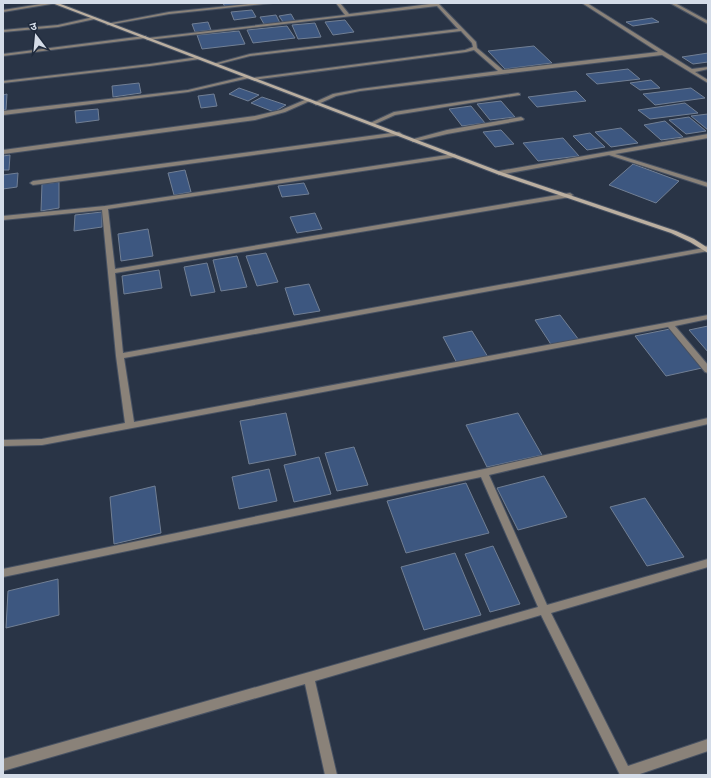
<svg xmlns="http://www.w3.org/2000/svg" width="711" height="778" viewBox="0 0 711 778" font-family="Arial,'Noto Sans Devanagari',sans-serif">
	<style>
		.building { fill: #3d5780; stroke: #717f94 }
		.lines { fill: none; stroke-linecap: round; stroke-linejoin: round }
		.street-casing { stroke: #485263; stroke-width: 2 }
		.secondary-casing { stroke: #485263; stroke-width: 2 }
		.street { fill: #8a8279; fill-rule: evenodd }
		.secondary { fill: #bbafa0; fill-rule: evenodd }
	</style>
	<rect width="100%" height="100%" fill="#293446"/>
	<g class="building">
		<path d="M 223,3 L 243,3 L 244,5 L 225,7 Z"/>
		<path d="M 252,10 L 256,17 L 234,20 L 231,12 Z"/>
		<path d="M 291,14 L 295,21 L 283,22 L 279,16 Z"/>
		<path d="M 276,15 L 280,23 L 264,24 L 260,17 Z"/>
		<path d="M 652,18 L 659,22 L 633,26 L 626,22 Z"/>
		<path d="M 345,20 L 354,32 L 333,35 L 325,22 Z"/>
		<path d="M 208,22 L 211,30 L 195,32 L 192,24 Z"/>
		<path d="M 315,23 L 321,37 L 298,39 L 292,25 Z"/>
		<path d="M 287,26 L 295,38 L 253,43 L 247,30 Z"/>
		<path d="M 239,31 L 245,44 L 202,49 L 197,35 Z"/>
		<path d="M 534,46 L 552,63 L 505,69 L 488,51 Z"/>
		<path d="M 708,53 L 708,62 L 693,64 L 682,57 Z"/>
		<path d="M 628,69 L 640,79 L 597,84 L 586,74 Z"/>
		<path d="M 651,80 L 660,88 L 640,90 L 630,83 Z"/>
		<path d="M 139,83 L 141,93 L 113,97 L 112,86 Z"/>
		<path d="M 239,88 L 259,95 L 248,101 L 229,94 Z"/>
		<path d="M 691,88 L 705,98 L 655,105 L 643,94 Z"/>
		<path d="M 576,91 L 586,101 L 537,107 L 528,97 Z"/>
		<path d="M 7,94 L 6,110 L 3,110 L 3,95 Z"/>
		<path d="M 214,94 L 217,106 L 201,108 L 198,96 Z"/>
		<path d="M 262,97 L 286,105 L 274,112 L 251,103 Z"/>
		<path d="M 501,101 L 515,117 L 490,120 L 477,104 Z"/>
		<path d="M 685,103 L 698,113 L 650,119 L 638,110 Z"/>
		<path d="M 471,106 L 485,123 L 462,126 L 449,109 Z"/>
		<path d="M 98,109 L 99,120 L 76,123 L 75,111 Z"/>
		<path d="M 708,114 L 708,130 L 691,116 Z"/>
		<path d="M 689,117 L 706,131 L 686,134 L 669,120 Z"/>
		<path d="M 665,121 L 683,137 L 661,140 L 644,125 Z"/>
		<path d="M 621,128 L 638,143 L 611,147 L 595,132 Z"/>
		<path d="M 501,130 L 514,144 L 495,147 L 483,132 Z"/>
		<path d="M 590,133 L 605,147 L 587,150 L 573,136 Z"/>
		<path d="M 563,138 L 579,156 L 538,161 L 523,143 Z"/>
		<path d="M 10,155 L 9,170 L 3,170 L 3,156 Z"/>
		<path d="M 633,164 L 679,181 L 656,203 L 609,185 Z"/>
		<path d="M 185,170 L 191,192 L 174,195 L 168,173 Z"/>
		<path d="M 18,173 L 17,187 L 3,189 L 3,175 Z"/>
		<path d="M 59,182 L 59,208 L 41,211 L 42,184 Z"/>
		<path d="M 304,183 L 309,194 L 282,197 L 278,186 Z"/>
		<path d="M 102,212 L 102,227 L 74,231 L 75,215 Z"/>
		<path d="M 315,213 L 322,229 L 297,233 L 290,217 Z"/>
		<path d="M 148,229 L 153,256 L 121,261 L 118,234 Z"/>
		<path d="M 266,253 L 278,282 L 257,286 L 246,256 Z"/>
		<path d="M 237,256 L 247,287 L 221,291 L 213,260 Z"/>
		<path d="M 207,263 L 215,292 L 191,296 L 184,267 Z"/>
		<path d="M 159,270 L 162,288 L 124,294 L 122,276 Z"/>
		<path d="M 309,284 L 320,311 L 294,315 L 285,288 Z"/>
		<path d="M 560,315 L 579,340 L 552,346 L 535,320 Z"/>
		<path d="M 708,326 L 708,352 L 689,330 Z"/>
		<path d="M 670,329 L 702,368 L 666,376 L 635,336 Z"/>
		<path d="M 472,331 L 488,357 L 457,363 L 443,337 Z"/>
		<path d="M 286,413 L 296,455 L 249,464 L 240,421 Z"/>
		<path d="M 518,413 L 542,455 L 487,467 L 466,425 Z"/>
		<path d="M 354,447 L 368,485 L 337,491 L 325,453 Z"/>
		<path d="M 319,457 L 331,494 L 294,502 L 284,465 Z"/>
		<path d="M 269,469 L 277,501 L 239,509 L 232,477 Z"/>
		<path d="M 544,476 L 567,517 L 518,530 L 497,488 Z"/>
		<path d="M 466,483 L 489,533 L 406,553 L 387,501 Z"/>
		<path d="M 155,486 L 161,533 L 114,544 L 110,497 Z"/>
		<path d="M 645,498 L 684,557 L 647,566 L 610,507 Z"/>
		<path d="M 493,546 L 520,604 L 490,612 L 465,554 Z"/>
		<path d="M 455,553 L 481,615 L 424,630 L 401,567 Z"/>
		<path d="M 58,579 L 59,615 L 6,628 L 8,591 Z"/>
	</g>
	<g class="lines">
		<defs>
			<g id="street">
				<path d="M 47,3 L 57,3 L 3,12 L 3,10 Z"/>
				<path d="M 258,3 L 273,3 L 169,14 L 108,25 L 106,24 L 169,12 Z"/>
				<path d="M 336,3 L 340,3 L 349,14 L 438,3 L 476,42 L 477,48 L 503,70 L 658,52 L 582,3 L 587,3 L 692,69 L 708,67 L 708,69 L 695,72 L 708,80 L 708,83 L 662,55 L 360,91 L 336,96 L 316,105 L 313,103 L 333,94 L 360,89 L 498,71 L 474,50 L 466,52 L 253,80 L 251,79 L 253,78 L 465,50 L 473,47 L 472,43 L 461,31 L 250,56 L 215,65 L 213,64 L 250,54 L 458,29 L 437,6 L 148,40 L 146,39 L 148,38 L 345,15 Z"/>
				<path d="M 670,3 L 675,3 L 708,21 L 708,24 Z"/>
				<path d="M 94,17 L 96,18 L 95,19 L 58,27 L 3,32 L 3,30 L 58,25 Z"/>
				<path d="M 144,36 L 146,36 L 146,38 L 3,56 L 3,54 Z"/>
				<path d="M 198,57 L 200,58 L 200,59 L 150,66 L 3,83 L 3,81 L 150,64 Z"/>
				<path d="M 247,76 L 249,76 L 249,78 L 188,92 L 3,115 L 3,111 L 188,90 Z"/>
				<path d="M 518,93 L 520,94 L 520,95 L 395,115 L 373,125 L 368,124 L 394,112 Z"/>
				<path d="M 307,99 L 312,100 L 285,112 L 255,120 L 3,154 L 3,150 L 255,116 L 281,110 Z"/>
				<path d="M 521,117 L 524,119 L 523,120 L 447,134 L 413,142 L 410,140 L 447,130 Z"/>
				<path d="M 399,132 L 402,134 L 401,135 L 33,185 L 30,183 L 33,181 Z"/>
				<path d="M 708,134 L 708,138 L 615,154 L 708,183 L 708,187 L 609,155 L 499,175 L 496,173 L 499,171 Z"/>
				<path d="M 454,154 L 456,155 L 456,157 L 108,209 L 115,269 L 570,193 L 573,195 L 570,197 L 115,273 L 123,353 L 704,248 L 708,245 L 708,251 L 124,358 L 134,422 L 708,315 L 708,319 L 675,326 L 708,365 L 708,373 L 705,372 L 668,327 L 42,445 L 3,446 L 3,440 L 42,439 L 125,423 L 116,356 L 102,210 L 3,220 L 3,216 L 105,206 Z"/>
				<path d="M 708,418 L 708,424 L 489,475 L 547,605 L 708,559 L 708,567 L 551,613 L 628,766 L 708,739 L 708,751 L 637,775 L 620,775 L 541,615 L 315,681 L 337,775 L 325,775 L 305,684 L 3,771 L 3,759 L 538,607 L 481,477 L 3,577 L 3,569 L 484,469 Z"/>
			</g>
			<path id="secondary" d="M 52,3 L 58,3 L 501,172 L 676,231 L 694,239 L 708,248 L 708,253 L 690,242 L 671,233 L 497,174 Z"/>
		</defs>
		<use href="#street" class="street-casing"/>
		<use href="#secondary" class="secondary-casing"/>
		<use href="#street" class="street"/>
		<use href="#secondary" class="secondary"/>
	</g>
	<rect width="711" height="778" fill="none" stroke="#d4dce8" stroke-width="8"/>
	<g transform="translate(36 36) rotate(344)" stroke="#1f2a3c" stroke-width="3" paint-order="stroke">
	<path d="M0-3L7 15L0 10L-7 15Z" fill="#d4dce8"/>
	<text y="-6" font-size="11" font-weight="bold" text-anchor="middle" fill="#d4dce8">उ</text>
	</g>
</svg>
